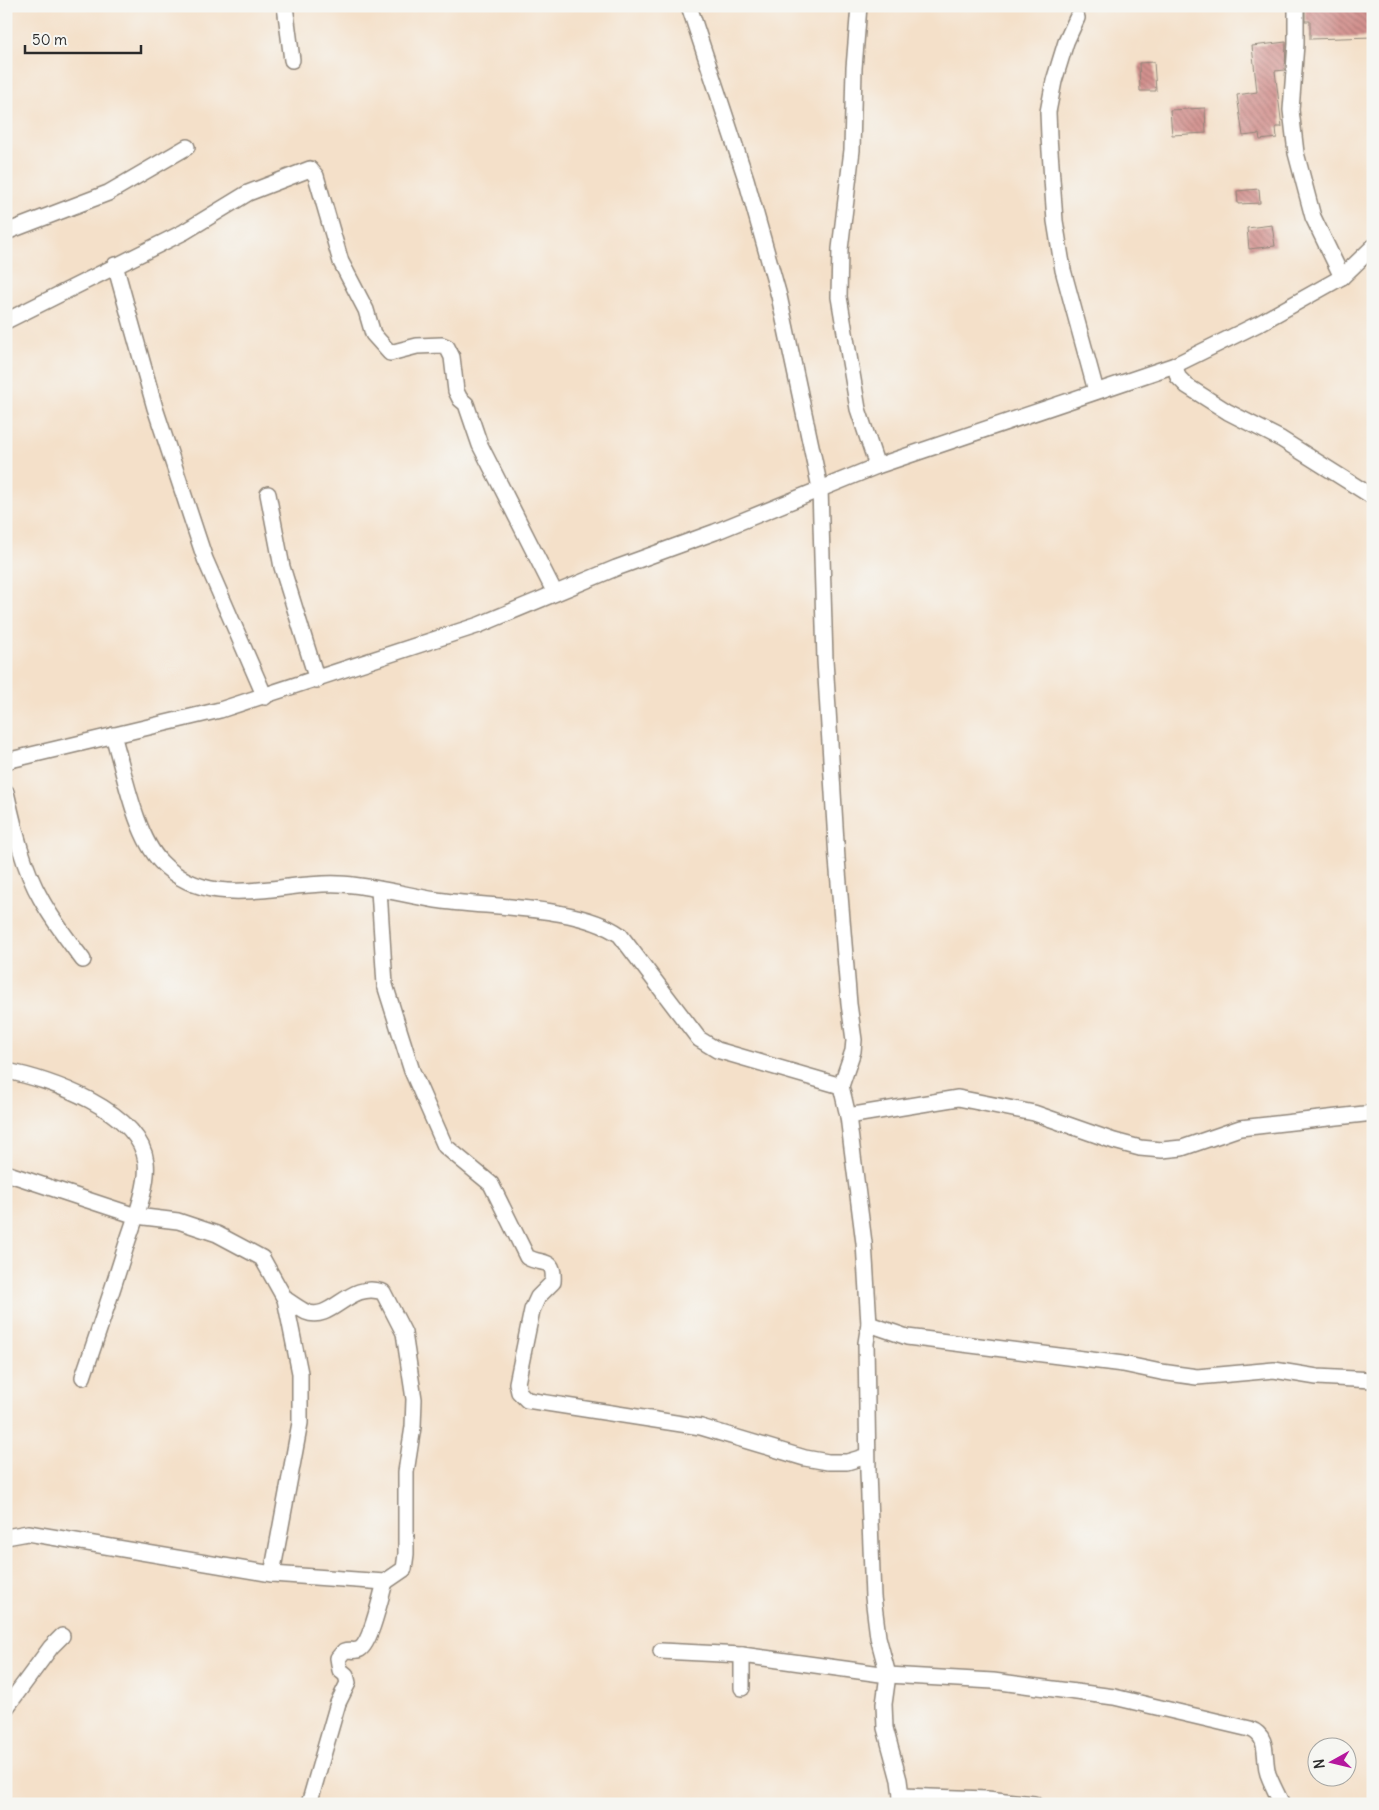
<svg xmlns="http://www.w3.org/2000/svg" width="1379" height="1810" viewBox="0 0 1379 1810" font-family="Delius,sans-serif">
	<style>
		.building { fill: url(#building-back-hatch) }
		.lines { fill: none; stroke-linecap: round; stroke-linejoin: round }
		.minor-casing { stroke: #90867a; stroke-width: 18 }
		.minor { stroke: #fff; stroke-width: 15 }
	</style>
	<defs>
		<pattern id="building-back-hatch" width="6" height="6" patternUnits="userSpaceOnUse" patternTransform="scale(1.25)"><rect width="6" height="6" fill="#d3928f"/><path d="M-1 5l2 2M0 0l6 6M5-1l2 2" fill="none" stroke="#ab7775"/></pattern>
	</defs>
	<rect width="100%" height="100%" fill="#f6f6f2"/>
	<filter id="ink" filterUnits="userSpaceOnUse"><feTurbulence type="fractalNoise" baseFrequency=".02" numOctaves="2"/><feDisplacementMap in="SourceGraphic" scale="10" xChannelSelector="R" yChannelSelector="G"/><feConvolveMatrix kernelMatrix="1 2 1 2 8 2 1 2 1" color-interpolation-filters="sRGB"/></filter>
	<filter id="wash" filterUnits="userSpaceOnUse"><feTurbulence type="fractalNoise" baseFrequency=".0096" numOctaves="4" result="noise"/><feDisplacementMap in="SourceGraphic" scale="20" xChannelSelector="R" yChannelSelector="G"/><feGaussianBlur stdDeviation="1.12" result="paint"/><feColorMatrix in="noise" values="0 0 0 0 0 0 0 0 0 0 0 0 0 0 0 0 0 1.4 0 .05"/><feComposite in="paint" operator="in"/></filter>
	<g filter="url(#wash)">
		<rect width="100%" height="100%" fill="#f4e0c9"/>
		<g id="blocks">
			<g class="building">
				<path d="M 1373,6 L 1373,37 L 1310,39 L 1310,21 L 1305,21 L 1305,7 Z"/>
				<path d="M 1286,42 L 1285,70 L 1275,71 L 1282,127 L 1276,127 L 1277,138 L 1260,140 L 1259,134 L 1243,136 L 1237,95 L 1257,92 L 1252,46 Z"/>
				<path d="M 1154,62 L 1156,91 L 1140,91 L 1139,63 Z"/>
				<path d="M 1205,108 L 1206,133 L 1172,135 L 1170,110 Z"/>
				<path d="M 1259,189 L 1260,203 L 1238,204 L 1237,191 Z"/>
				<path d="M 1272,225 L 1275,246 L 1249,249 L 1247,228 Z"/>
			</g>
		</g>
	</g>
	<g filter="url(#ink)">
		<use href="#blocks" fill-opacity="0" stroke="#90867a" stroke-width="1"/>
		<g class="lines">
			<defs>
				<g id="minor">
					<path d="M 285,6 L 292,60"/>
					<path d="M 689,6 L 746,179 L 779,296 L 820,488 L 825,660 L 837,859 L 849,1004 L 854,1040 L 853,1051 L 841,1086 L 848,1116 L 864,1243 L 869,1324 L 866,1343 L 868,1472 L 873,1597 L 878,1637 L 888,1675 L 884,1704 L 885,1728 L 899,1780 L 901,1796 L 900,1804"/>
					<path d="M 859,6 L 854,68 L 852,150 L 840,249 L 839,297 L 858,409 L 877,466"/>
					<path d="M 1296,6 L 1296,44 L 1291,110 L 1296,153 L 1313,217 L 1342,277"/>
					<path d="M 1077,18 L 1066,42 L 1054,81 L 1048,112 L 1049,137 L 1055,221 L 1063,270 L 1096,391"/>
					<path d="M 6,232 L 108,193 L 187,147"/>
					<path d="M 115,265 L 155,408 L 205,559 L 265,697"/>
					<path d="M 6,321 L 184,232 L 248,193 L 310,169 L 316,176 L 341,262 L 366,310 L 373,334 L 390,353 L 417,346 L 442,345 L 447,347 L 452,357 L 456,391 L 460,399 L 466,404 L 480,445 L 555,593"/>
					<path d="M 1175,365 L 1178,377 L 1187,386 L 1228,412 L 1281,439 L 1373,497"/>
					<path d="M 268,494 L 282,567 L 317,680"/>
					<path d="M 113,735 C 124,771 135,835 161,862 C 210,913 279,881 339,884 C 371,885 404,895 436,900 C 488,908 578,905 620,935 L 699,1039 L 717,1050 L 841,1086"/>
					<path d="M 6,761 L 220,710 L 479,625 L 616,568 L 715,532 L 877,466 L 1175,365 L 1260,323 L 1342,277 L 1373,247"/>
					<path d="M 6,792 C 14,827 23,868 41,899 C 53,921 68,940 83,960"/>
					<path d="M 379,890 L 385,985 L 412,1071 L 445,1146 L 491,1184 L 527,1257 C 542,1266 555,1256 553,1282 L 538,1297 L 532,1310 L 517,1383 L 519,1392 L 527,1400 L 701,1427 L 805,1458 L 828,1462 L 847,1462 L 867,1456"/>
					<path d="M 6,1071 C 50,1079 140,1111 146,1162 C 149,1185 134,1221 127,1243 C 113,1288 98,1333 83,1377"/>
					<path d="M 848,1116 L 958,1098 L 1034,1113 L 1114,1141 L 1140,1148 L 1162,1150 L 1182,1148 L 1240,1128 L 1373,1113"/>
					<path d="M 6,1173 L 136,1216 L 178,1221 L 217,1234 L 262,1258 L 285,1299 L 300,1373 L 300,1423 L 272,1574"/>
					<path d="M 869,1324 L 907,1337 L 1123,1364 L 1161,1372 L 1197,1377 L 1274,1370 L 1317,1377 L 1373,1380"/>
					<path d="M 6,1537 L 28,1533 L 272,1574 L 385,1582 L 404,1569 L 406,1554 L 406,1472 L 413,1427 L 414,1399 L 404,1333 L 383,1292 C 349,1280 332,1323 306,1312 C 298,1308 292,1303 285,1299"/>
					<path d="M 661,1651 L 742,1655 L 888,1675 L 993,1681 L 1114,1697 L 1250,1729 C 1270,1736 1263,1758 1268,1774 C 1272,1785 1277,1794 1282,1804"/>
					<path d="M 742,1688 L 742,1655"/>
					<path d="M 6,1708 L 51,1647 L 62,1636"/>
					<path d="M 901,1796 L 987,1799 L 1034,1804"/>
					<path d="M 309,1804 L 338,1703 L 348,1683 L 346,1675 L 340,1670 L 338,1658 L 344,1651 C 349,1649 355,1652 360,1649 C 371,1642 381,1596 385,1582"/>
				</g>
			</defs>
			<use href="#minor" class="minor-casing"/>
			<use href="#minor" class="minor"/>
		</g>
	</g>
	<rect width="1379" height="1810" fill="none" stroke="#f6f6f2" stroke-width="25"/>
	<g transform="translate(1332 1762) rotate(262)"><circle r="24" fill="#f6f6f2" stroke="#a5a5a2"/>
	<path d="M0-4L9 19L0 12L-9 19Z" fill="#b5179e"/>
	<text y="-8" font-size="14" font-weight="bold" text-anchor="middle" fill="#2b2b2b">N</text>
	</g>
	<path d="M25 45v8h116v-8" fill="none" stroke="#2b2b2b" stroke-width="2.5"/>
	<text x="32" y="45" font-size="15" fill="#2b2b2b" stroke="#f6f6f2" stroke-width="4" paint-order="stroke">50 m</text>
</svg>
